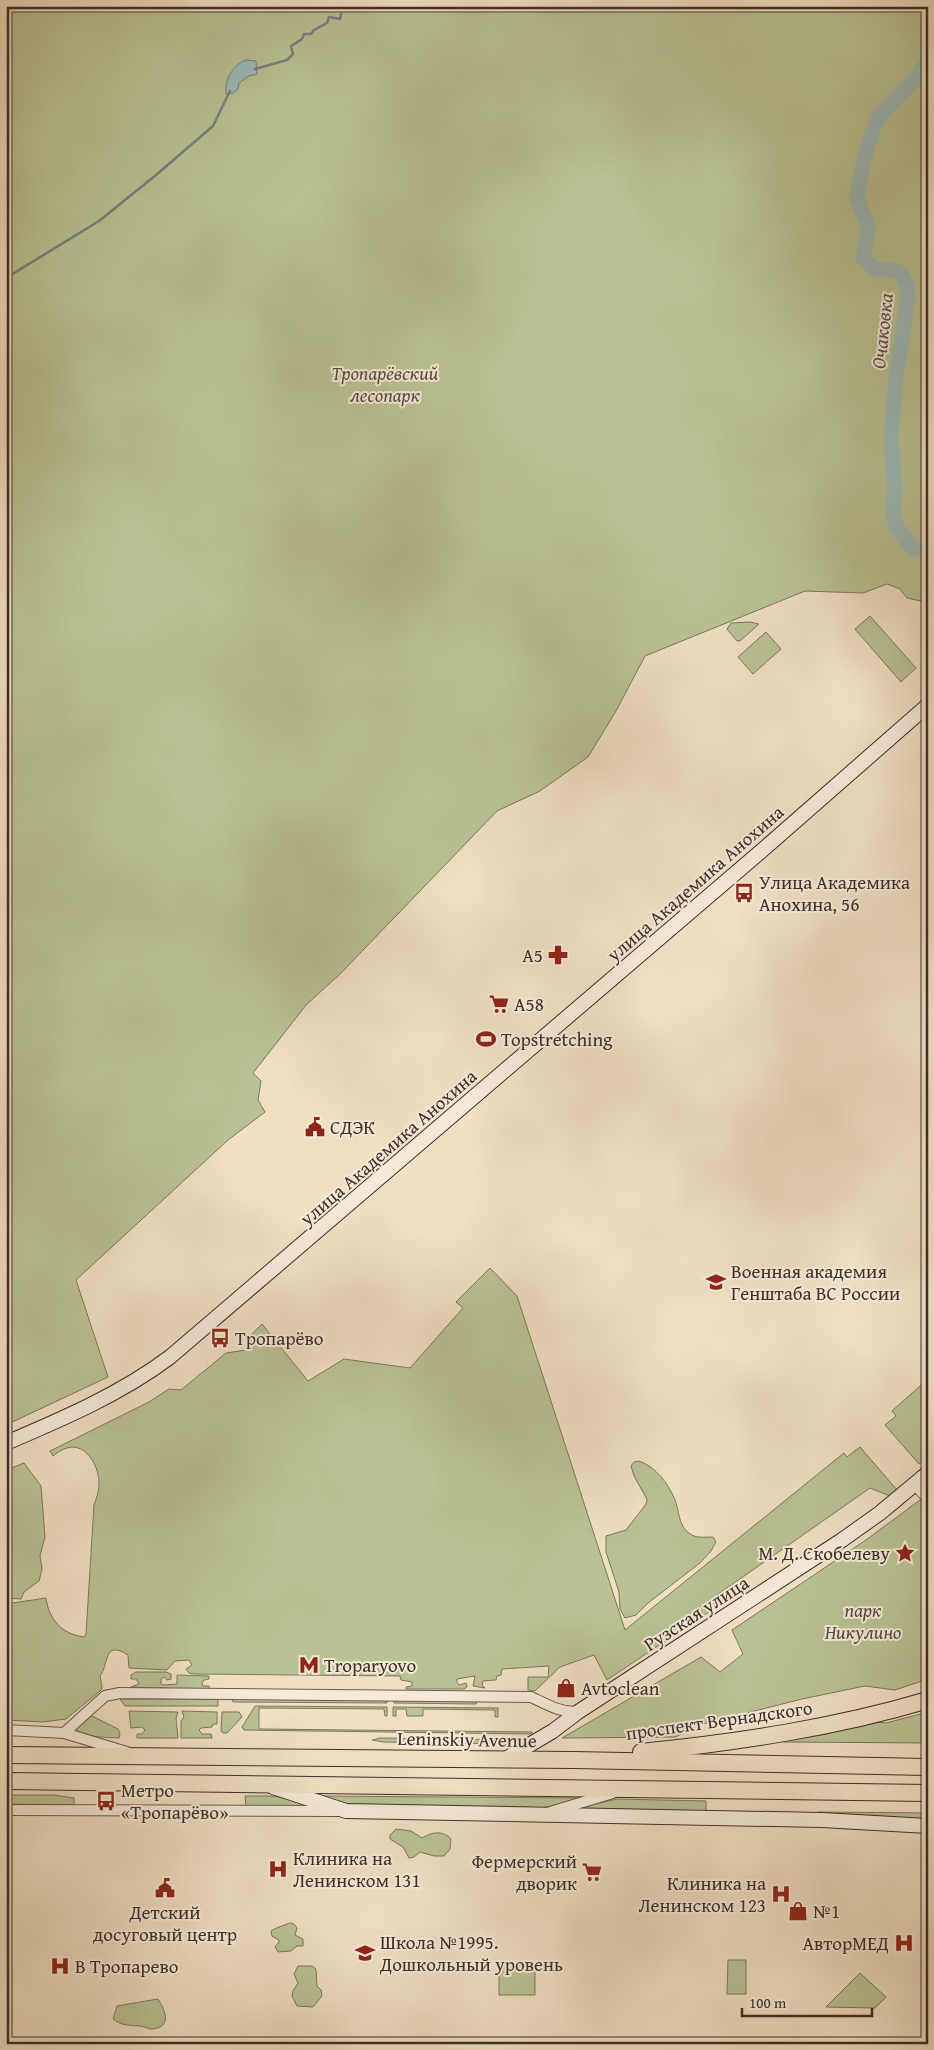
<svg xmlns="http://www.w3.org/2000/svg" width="934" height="2050" viewBox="0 0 934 2050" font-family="'Gentium Book Plus',serif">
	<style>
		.green { fill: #b9c294; stroke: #7b785e }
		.water { fill: #9cbbba; stroke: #768380 }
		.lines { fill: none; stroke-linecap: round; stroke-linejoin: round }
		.stream { stroke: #768380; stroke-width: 2.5 }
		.river { stroke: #9cbbba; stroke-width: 15 }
		.street-casing { stroke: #6a5a4f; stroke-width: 12 }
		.secondary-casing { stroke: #3d2e28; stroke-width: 16 }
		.primary-casing { stroke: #3d2e28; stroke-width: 18 }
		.street { stroke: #f5ead8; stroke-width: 10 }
		.secondary { stroke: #f5ead8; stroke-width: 14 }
		.primary { stroke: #f0dfc3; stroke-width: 16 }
		.labels { text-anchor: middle; stroke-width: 4; stroke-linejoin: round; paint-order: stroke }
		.park-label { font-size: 19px; font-style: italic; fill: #564c3e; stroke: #f5ead8 }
		.poi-label { font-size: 19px; fill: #3d2e28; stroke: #f5ead8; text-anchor: start }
		.street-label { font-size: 19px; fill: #3d2e28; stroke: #f5ead8 }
		.water-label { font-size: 20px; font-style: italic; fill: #55514c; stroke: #f5ead8 }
	</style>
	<rect width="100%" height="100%" fill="#f0dfc3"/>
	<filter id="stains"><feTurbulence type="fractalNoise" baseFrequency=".004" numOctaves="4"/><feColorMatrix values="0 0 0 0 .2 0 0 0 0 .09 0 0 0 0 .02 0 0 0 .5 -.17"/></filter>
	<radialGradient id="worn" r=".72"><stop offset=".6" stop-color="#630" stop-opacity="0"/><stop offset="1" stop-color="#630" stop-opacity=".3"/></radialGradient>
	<g class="green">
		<path d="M 6,6 L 928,6 L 928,605 L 925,602 L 907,598 L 900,589 L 887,584 L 863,593 L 805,591 L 645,656 L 616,711 L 588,757 L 540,791 L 497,811 L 341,973 L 306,1005 L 253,1073 L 261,1081 L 258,1100 L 265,1112 L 228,1140 L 76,1280 L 108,1377 L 6,1425 Z"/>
		<path d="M 870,616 L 916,668 L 901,682 L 855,629 Z"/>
		<path d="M 750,622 L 759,624 L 740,641 L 737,641 L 727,629 L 731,623 Z"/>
		<path d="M 766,632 L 781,649 L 753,674 L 738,657 Z"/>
		<path d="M 490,1268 L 517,1296 L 625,1630 L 844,1453 L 847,1457 L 860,1447 L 897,1490 L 890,1496 L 870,1488 L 717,1595 L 722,1603 L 607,1680 L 594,1655 L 560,1667 L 535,1691 L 528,1690 L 528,1677 L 548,1677 L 549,1666 L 502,1669 L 501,1675 L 497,1676 L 496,1680 L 483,1681 L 482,1685 L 485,1688 L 473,1686 L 475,1676 L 457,1679 L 457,1682 L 459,1685 L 466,1683 L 467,1687 L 464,1689 L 406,1689 L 406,1687 L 412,1686 L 412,1682 L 401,1680 L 400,1676 L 195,1674 L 189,1673 L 186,1669 L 192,1665 L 189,1660 L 175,1661 L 167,1670 L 129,1668 L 128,1655 C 103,1639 109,1665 100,1676 L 102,1687 L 101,1690 L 66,1719 L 43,1722 L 6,1720 L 6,1604 L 46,1598 C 49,1620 62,1634 84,1637 L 86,1634 L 94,1505 C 96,1499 99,1492 99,1485 C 100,1468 87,1442 67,1448 C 62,1449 57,1453 53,1456 L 50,1451 L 149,1402 L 169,1389 L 181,1390 L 226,1353 L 253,1349 L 250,1336 L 262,1324 L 308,1381 L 344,1359 L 410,1368 L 463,1308 L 456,1302 Z"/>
		<path d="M 928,1379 L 928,1439 L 924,1443 L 928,1458 L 919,1464 L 885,1425 L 896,1416 L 892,1411 Z"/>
		<path d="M 639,1461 C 656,1467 668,1483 675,1500 C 680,1513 678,1529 694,1536 C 699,1538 707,1537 713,1537 L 716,1542 L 711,1551 L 700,1563 L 648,1603 L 636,1615 L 625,1618 L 620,1609 L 619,1592 L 606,1552 L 606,1536 L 626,1530 L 646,1504 L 647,1499 L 634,1476 L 631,1466 L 634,1462 Z"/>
		<path d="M 24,1463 L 41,1486 L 45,1537 L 40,1556 L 42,1569 L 39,1581 L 24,1592 L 21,1599 L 6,1598 L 6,1470 Z"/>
		<path d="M 928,1494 L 928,1679 L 895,1690 L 865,1686 L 802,1699 L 695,1726 L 676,1737 L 562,1738 L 701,1657 L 720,1672 L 743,1654 L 732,1630 L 866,1540 Z"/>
		<path d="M 136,1672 L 166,1672 L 171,1674 L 171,1679 L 167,1680 L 164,1677 L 161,1679 L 161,1684 L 164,1685 L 177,1684 L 177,1675 L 209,1676 L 209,1679 L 204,1680 L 202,1683 L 203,1686 L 209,1686 L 209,1690 L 131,1687 L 139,1684 L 136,1679 L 131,1679 L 131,1675 Z"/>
		<path d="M 120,1699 L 218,1699 L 218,1706 L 125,1706 Z"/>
		<path d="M 232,1699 L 387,1700 L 387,1703 L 233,1702 Z"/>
		<path d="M 394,1700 L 478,1700 L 476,1704 L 394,1703 Z"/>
		<path d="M 255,1706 L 387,1707 L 387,1716 L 385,1716 L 384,1709 L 259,1708 L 259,1729 L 532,1732 L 532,1734 L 244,1730 L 242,1727 Z"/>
		<path d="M 393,1707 L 498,1708 L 498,1717 L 495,1717 L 495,1710 L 423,1709 L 423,1716 L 407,1716 L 406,1709 L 396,1709 L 396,1716 L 393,1716 Z"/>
		<path d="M 129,1711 L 178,1712 L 176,1718 L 178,1738 L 137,1738 L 137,1734 L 142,1734 L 145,1730 L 142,1727 L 131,1728 Z"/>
		<path d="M 182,1711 L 217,1712 L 217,1724 L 213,1724 L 212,1727 L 201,1728 L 199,1730 L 202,1734 L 211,1734 L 212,1738 L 181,1738 L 181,1721 L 184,1717 Z"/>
		<path d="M 222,1712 L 239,1712 L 242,1717 L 227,1733 L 223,1733 L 221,1731 Z"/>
		<path d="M 928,1712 L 928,1743 L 783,1742 L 783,1740 L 875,1722 L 886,1723 Z"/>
		<path d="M 90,1715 L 118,1729 L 120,1734 L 119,1738 C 105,1737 86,1738 75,1729 Z"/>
		<path d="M 380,1738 L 529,1740 L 530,1740 L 517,1744 L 383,1742 L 372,1740 Z"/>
		<path d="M 6,1795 L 54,1795 L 74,1798 L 74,1805 L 6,1804 Z"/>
		<path d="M 245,1796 L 273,1796 L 307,1803 L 308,1806 L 246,1807 Z"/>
		<path d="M 317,1796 L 579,1798 L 580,1798 L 580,1800 L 543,1808 L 352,1808 Z"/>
		<path d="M 617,1799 L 706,1801 L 706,1815 L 562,1812 Z"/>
		<path d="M 818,1812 L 928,1813 L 928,1820 L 818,1816 Z"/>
		<path d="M 396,1829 L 411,1831 L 422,1838 C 432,1832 443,1830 451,1839 L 450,1849 L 444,1856 L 434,1856 L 420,1852 L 414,1857 L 409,1858 L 403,1847 L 390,1839 L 390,1835 Z"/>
		<path d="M 290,1923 L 294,1924 L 297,1928 L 295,1935 L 303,1939 L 303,1946 L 297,1946 L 291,1951 L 278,1952 L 275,1947 L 279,1942 L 279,1940 L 272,1936 L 271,1931 C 273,1929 287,1924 290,1923 Z"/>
		<path d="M 728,1960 L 746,1960 L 746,1994 L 727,1994 Z"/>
		<path d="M 499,1965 L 535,1966 L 535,1995 L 499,1995 Z"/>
		<path d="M 298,1966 L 312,1966 L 316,1969 L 317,1986 L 321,1990 L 322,1996 L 313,2007 L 297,2006 L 292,1996 L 293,1991 L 298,1983 L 294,1974 Z"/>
		<path d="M 860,1973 L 886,1997 L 875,2008 L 826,2007 Z"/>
		<path d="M 158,1999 C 165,2010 173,2028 151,2029 C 148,2029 143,2026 139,2026 C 129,2025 122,2026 113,2019 L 117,2006 Z"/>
	</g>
	<path class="water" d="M 246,60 L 256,61 L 257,74 L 249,76 L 239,83 L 238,89 L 233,93 L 226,94 C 224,80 233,65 246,60 Z"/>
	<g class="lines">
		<g class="stream">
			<path d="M 255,69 L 287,60 L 293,54 L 291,46 L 302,39 L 304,34 L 311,34 L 314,30 L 327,23 L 329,17 L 340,19 L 342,10 L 349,6"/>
			<path d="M 6,278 L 99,221 L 156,175 L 213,126 L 230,91"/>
		</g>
		<g class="river">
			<path d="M 928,35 L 928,53"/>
			<path d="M 928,59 L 917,77 L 880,115 L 870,138 L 862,168 L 857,199 L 869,227 L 863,258 L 875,269 L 894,270 L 902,274 L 907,284 L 908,298 L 896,377 L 891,436 L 895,487 L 893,515 L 897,528 L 913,549 L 928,550"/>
		</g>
		<defs>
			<g id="street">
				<path d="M 915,1485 L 928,1499"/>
				<path d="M 6,1730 L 64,1733 L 127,1752"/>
				<path d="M 64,1733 L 105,1696 L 120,1693 L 531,1697 C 546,1704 561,1713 578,1712"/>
				<path d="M 6,1810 L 338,1811"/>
				<path d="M 550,1812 L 613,1793"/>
			</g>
			<g id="secondary">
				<path d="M 6,1443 C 62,1419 121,1394 170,1357 L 766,847 L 928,705"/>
				<path d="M 504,1760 L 553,1731 L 578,1712 L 842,1540 L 880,1513 L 928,1473"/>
				<path d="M 273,1787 L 346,1811 L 822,1820 L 928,1826"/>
			</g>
			<g id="primary">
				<path d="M 641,1752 C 738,1742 834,1728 928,1700"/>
				<path d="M 6,1755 L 574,1760 L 928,1767"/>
				<path d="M 6,1781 L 928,1793"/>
			</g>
		</defs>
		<use href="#street" class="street-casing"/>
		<use href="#secondary" class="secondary-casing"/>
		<use href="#primary" class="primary-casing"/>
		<use href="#street" class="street"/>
		<use href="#secondary" class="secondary"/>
		<use href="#primary" class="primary"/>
	</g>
	<defs>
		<symbol id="bus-bare" viewBox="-9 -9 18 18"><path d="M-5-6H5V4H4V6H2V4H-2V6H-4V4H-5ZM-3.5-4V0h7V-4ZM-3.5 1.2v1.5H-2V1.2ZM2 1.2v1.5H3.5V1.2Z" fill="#8f2418" stroke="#f5ead8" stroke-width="2.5" paint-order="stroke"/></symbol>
		<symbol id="pharmacy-bare" viewBox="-9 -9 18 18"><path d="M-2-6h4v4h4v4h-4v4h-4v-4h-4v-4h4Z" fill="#8f2418" stroke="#f5ead8" stroke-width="2.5" paint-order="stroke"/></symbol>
		<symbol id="supermarket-bare" viewBox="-9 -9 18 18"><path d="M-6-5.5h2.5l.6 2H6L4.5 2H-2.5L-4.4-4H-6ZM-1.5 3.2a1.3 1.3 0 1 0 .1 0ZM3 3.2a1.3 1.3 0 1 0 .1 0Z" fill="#8f2418" stroke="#f5ead8" stroke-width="2.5" paint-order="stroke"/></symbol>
		<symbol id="stadium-bare" viewBox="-9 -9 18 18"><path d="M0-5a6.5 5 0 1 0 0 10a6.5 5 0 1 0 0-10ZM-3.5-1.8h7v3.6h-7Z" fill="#8f2418" stroke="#f5ead8" stroke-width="2.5" paint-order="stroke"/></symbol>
		<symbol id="civic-bare" viewBox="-9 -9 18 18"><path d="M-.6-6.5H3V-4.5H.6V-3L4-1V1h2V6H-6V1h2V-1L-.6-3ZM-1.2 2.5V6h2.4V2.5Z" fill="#8f2418" stroke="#f5ead8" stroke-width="2.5" paint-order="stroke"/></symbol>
		<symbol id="university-bare" viewBox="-9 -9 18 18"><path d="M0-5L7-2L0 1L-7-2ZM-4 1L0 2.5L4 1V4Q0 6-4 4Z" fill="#8f2418" stroke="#f5ead8" stroke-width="2.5" paint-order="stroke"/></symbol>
		<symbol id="sight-bare" viewBox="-9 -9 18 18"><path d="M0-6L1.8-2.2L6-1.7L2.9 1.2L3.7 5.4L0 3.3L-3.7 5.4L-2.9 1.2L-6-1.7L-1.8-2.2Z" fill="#8f2418" stroke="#f5ead8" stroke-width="2.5" paint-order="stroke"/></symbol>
		<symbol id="metro-bare" viewBox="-9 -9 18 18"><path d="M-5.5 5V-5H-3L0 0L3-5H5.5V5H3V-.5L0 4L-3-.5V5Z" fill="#8f2418" stroke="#f5ead8" stroke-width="2.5" paint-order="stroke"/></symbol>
		<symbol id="shop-bare" viewBox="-9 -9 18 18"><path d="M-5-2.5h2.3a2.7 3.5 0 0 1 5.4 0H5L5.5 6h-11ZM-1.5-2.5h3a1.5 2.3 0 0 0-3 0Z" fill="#8f2418" stroke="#f5ead8" stroke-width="2.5" paint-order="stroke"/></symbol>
		<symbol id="hospital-bare" viewBox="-9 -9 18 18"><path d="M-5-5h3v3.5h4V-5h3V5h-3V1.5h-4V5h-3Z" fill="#8f2418" stroke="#f5ead8" stroke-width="2.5" paint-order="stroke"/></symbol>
		<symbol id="school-bare" viewBox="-9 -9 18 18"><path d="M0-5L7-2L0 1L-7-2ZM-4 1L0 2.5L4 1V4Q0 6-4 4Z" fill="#8f2418" stroke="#f5ead8" stroke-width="2.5" paint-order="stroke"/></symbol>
	</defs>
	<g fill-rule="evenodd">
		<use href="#bus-bare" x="730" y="879" width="28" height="28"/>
		<use href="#pharmacy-bare" x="544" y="941" width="28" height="28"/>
		<use href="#supermarket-bare" x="485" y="990" width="28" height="28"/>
		<use href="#stadium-bare" x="472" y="1025" width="28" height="28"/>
		<use href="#civic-bare" x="301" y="1113" width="28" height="28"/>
		<use href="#university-bare" x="702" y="1268" width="28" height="28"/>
		<use href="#bus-bare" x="206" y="1324" width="28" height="28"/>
		<use href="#sight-bare" x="891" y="1539" width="28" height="28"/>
		<use href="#metro-bare" x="295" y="1651" width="28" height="28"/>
		<use href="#shop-bare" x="552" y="1674" width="28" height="28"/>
		<use href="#bus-bare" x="92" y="1787" width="28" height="28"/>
		<use href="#hospital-bare" x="264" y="1855" width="28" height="28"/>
		<use href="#supermarket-bare" x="578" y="1858" width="28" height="28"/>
		<use href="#civic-bare" x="151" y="1874" width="28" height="28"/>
		<use href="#hospital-bare" x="767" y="1880" width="28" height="28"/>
		<use href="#shop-bare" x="784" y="1897" width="28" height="28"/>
		<use href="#hospital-bare" x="890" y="1929" width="28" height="28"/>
		<use href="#school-bare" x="351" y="1939" width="28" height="28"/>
		<use href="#hospital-bare" x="46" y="1952" width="28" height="28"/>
	</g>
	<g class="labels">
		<g class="park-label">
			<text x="385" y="380">Тропарёвский<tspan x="385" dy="22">лесопарк</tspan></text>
			<text x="863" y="1617">парк<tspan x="863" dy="22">Никулино</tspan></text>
		</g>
		<g class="poi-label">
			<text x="759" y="889">Улица Академика<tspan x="759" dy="22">Анохина, 56</tspan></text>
			<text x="543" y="962" text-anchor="end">А5</text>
			<text x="514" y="1011">А58</text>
			<text x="501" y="1046">Topstretching</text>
			<text x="330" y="1134">СДЭК</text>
			<text x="731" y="1278">Военная академия<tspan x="731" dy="22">Генштаба ВС России</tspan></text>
			<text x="235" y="1345">Тропарёво</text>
			<text x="890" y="1560" text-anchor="end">М. Д. Скобелеву</text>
			<text x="324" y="1672">Troparyovo</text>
			<text x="581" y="1695">Avtoclean</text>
			<text x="121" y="1797">Метро<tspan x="121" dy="22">«Тропарёво»</tspan></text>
			<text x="293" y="1865">Клиника на<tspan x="293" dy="22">Ленинском 131</tspan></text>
			<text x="577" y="1868" text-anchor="end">Фермерский<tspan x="577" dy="22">дворик</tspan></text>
			<text x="766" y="1890" text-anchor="end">Клиника на<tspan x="766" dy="22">Ленинском 123</tspan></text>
			<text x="813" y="1918">№1</text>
			<text x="165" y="1919" text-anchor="middle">Детский<tspan x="165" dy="22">досуговый центр</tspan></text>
			<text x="380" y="1949">Школа №1995.<tspan x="380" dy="22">Дошкольный уровень</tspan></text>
			<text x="889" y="1950" text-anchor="end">АвторМЕД</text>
			<text x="75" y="1973">В Тропарево</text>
		</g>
		<g class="street-label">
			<text transform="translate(695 883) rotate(-41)" y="7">улица Академика Анохина</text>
			<text transform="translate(388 1147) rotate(-41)" y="7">улица Академика Анохина</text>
			<text transform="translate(696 1613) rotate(-33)" y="7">Рузская улица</text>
			<text transform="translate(719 1720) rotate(-8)" y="7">проспект Вернадского</text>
			<text transform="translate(467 1739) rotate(1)" y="7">Leninskiy Avenue</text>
		</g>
		<g class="water-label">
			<text transform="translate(882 331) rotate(-84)" y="7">Очаковка</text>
		</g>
	</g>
	<rect width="934" height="2050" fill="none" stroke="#f0dfc3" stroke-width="25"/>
	<rect x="8" y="8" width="919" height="2035" fill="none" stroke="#3d2e28" stroke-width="2.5"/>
	<rect x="12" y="12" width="909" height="2025" fill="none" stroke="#3d2e28"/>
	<path d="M742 2008v8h130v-8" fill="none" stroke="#3d2e28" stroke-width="2.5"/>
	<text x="749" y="2008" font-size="15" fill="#3d2e28" stroke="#f5ead8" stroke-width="4" paint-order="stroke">100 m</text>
	<rect width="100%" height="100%" filter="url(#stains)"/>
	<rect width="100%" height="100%" fill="url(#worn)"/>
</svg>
